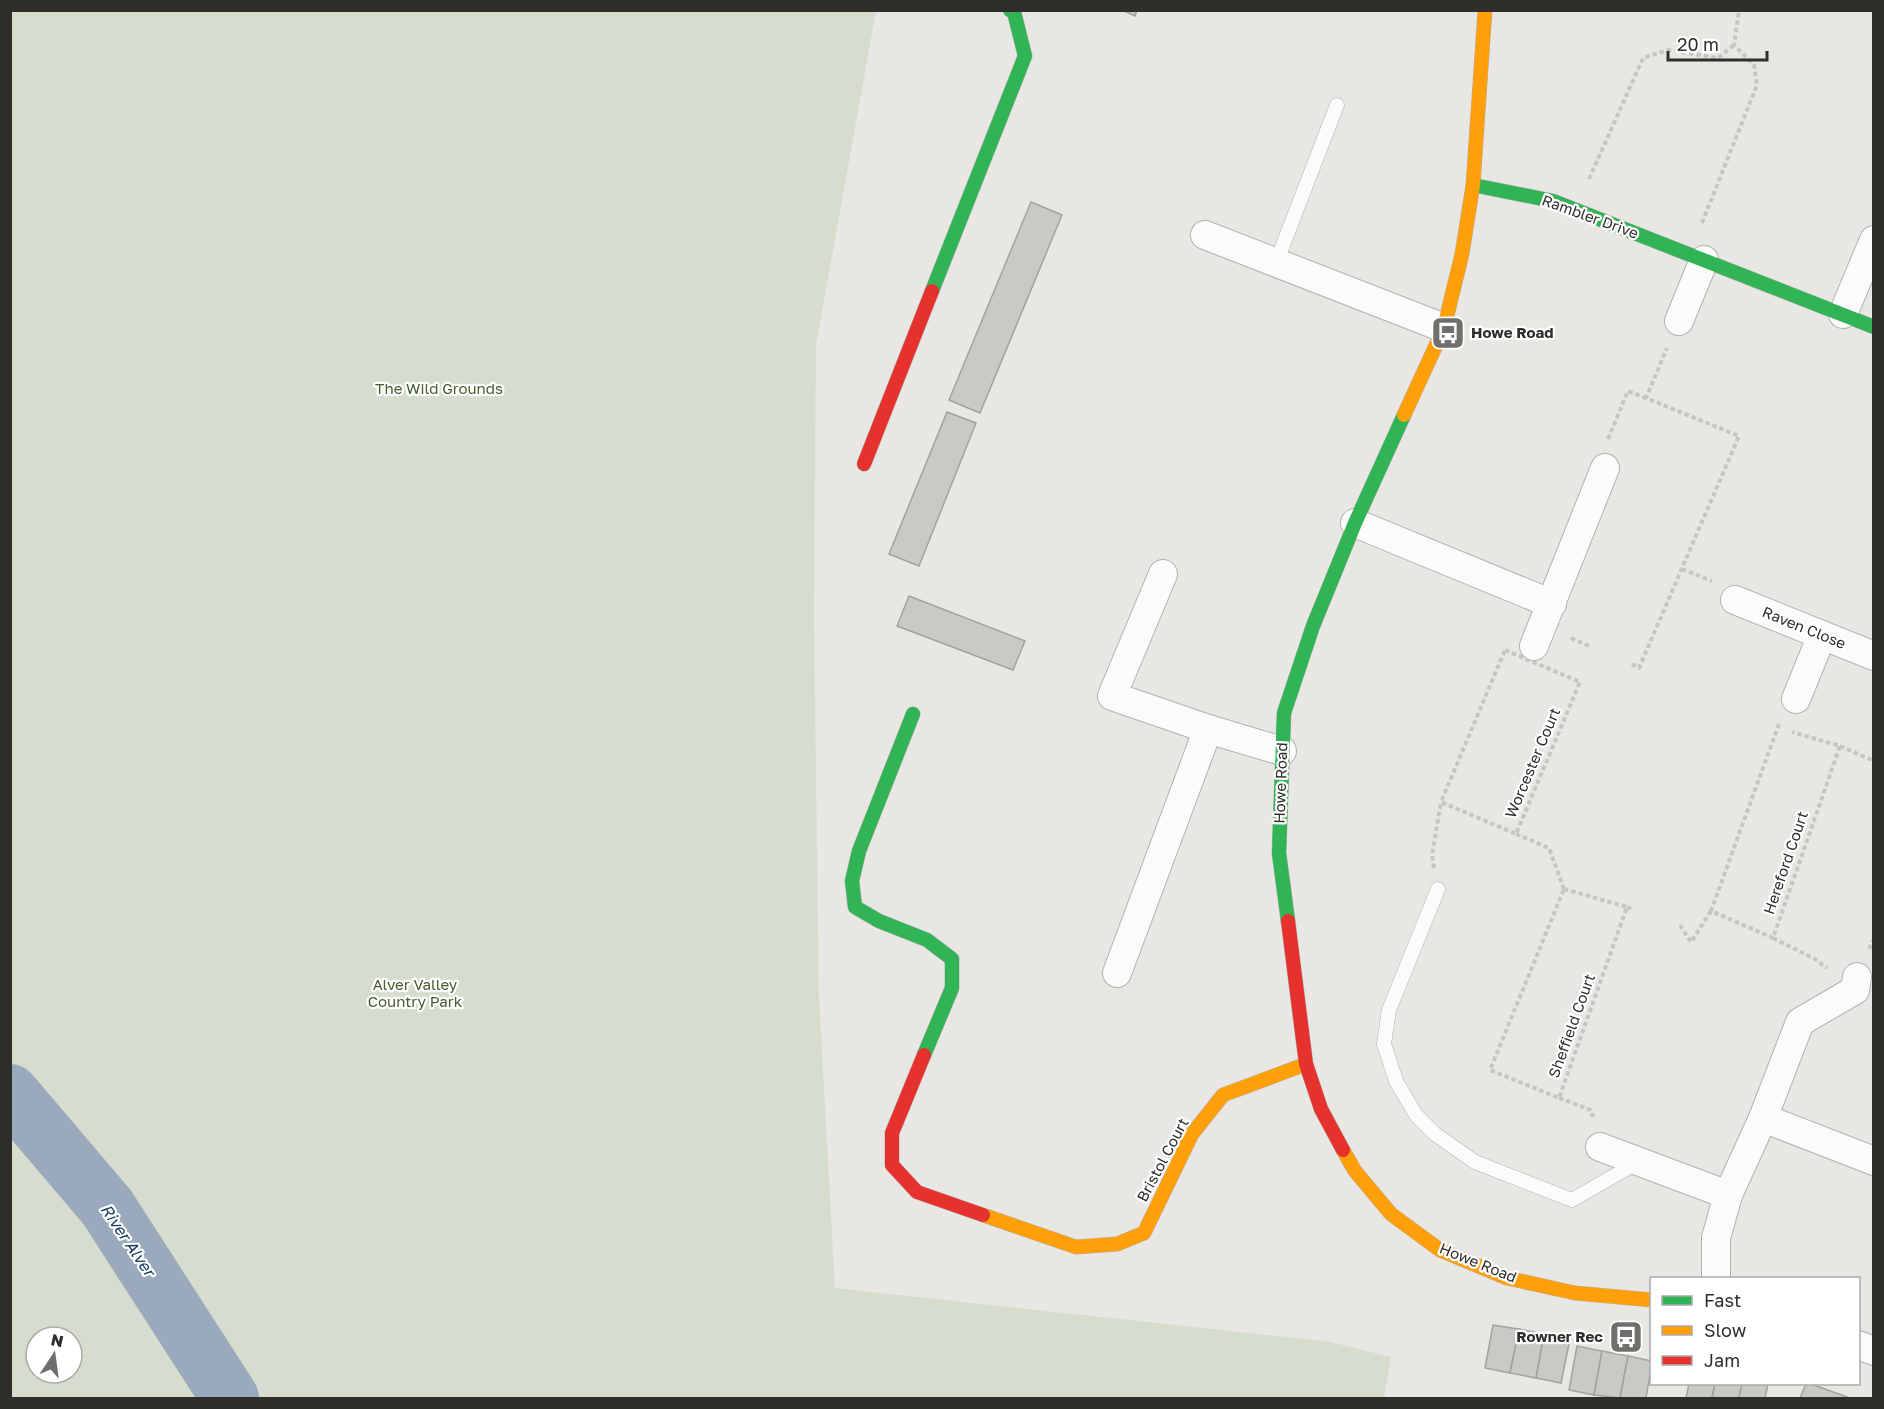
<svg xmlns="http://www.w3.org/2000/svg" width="1884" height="1409" viewBox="0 0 1884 1409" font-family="'Golos Text',sans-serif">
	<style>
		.green { fill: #d6ddcf; fill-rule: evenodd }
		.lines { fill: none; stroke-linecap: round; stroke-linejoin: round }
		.river { stroke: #9aaabc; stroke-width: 58 }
		.building { fill: #cac9c6; stroke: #a4a2a0; stroke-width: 1.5 }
		.lane-casing { stroke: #b4b2b0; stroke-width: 15 }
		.street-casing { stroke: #b4b2b0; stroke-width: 30 }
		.fast-casing { stroke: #b4b2b0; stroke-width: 15 }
		.slow-casing { stroke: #b4b2b0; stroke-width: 15 }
		.jam-casing { stroke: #b4b2b0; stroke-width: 15 }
		.path { stroke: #c7c6c4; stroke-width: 4; stroke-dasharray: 4.5 3; stroke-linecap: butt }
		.lane { stroke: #fcfbfb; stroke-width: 14 }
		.street { stroke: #fcfbfb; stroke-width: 28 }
		.fast { stroke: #30b455; stroke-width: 14 }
		.slow { stroke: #ff9f0a; stroke-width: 14 }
		.jam { stroke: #e5322d; stroke-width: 14 }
		.labels { text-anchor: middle; stroke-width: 4.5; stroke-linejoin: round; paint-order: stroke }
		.street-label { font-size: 15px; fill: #2f2e2b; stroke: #fff }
		.poi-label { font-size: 15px; font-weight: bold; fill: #2f2e2b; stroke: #fff; text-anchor: start }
		.park-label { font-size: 15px; fill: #435e2f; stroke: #fff }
		.water-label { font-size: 16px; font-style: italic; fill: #143a60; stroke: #fff }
	</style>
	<rect width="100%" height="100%" fill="#e9e7e4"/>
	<path class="green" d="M 10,11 L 876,11 L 816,345 L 814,620 L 819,997 L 835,1288 L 1331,1342 L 1391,1357 L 1384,1398 L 11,1398 ZM 36,1337 L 72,1337 L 72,1373 L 36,1373 Z"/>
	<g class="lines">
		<path class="river" d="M 10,1093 L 107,1207 L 230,1398"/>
	</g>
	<g class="building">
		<path d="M 1122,10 L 1137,10 L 1135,16 Z"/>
		<path d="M 1031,202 L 1062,215 L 980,413 L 949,400 Z"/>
		<path d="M 947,412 L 976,423 L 919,566 L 889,554 Z"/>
		<path d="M 909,596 L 1025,641 L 1013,670 L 897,626 Z"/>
		<path d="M 1493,1325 L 1519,1329 L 1510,1373 L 1485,1368 Z"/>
		<path d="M 1519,1329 L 1544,1334 L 1536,1378 L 1510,1373 Z"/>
		<path d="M 1544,1334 L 1570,1339 L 1561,1383 L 1536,1378 Z"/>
		<path d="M 1577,1346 L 1602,1351 L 1594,1395 L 1569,1390 Z"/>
		<path d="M 1602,1351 L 1628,1356 L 1620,1398 L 1594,1395 Z"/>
		<path d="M 1628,1356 L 1652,1361 L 1646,1398 L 1620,1398 Z"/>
		<path d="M 1689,1384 L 1715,1384 L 1712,1398 L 1686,1398 Z"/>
		<path d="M 1715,1384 L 1742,1384 L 1739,1398 L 1712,1398 Z"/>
		<path d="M 1742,1384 L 1768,1384 L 1765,1398 L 1739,1398 Z"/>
		<path d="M 1806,1384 L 1811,1384 L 1850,1398 L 1800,1398 Z"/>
	</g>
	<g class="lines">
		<defs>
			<g id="lane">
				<path d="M 1276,263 L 1337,105"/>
				<path d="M 1438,889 L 1389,1010 L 1384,1044 L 1396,1081 L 1416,1115 L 1435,1134 L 1475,1162 L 1572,1200 L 1638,1162"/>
			</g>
			<g id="street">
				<path d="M 1205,235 L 1444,328"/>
				<path d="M 1843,314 L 1874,240"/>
				<path d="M 1679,321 L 1704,260"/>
				<path d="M 1355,523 L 1552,604"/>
				<path d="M 1163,574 L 1112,696 L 1208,729 L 1282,751"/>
				<path d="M 1735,600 L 1874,656"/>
				<path d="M 1534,646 L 1605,468"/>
				<path d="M 1796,699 L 1822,635"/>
				<path d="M 1117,973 L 1208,729"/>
				<path d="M 1763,1118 L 1874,1161"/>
				<path d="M 1600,1147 L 1728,1195"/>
				<path d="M 1716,1278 L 1716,1238 L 1728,1195 L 1763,1118 L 1800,1022 L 1855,990 L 1857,977"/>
				<path d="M 1858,1345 L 1874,1351"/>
			</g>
			<g id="fast">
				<path d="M 1473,185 L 1553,201 L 1874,327"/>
				<path d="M 932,291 L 1025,56 L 1014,12 L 1010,10"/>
				<path d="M 913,714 L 859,851 L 852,881 L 855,907 L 879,921 L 927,940 L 952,959 L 952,988 L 924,1055"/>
				<path d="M 1288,921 L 1279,853 L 1284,713 L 1313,626 L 1355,523 L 1404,415"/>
			</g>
			<g id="slow">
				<path d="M 1404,415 L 1444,328 L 1462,254 L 1473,185 L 1485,10"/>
				<path d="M 1343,1150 L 1355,1171 L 1391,1214 L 1440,1250 L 1507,1278 L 1575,1293 L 1652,1300"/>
				<path d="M 983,1215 L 1076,1247 L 1117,1244 L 1144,1233 L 1192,1134 L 1223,1095 L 1306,1064"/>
			</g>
			<g id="jam">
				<path d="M 864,464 L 932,291"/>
				<path d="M 1288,921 L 1306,1064 L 1321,1109 L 1343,1150"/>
				<path d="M 924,1055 L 892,1133 L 892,1165 L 917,1192 L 983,1215"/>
			</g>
		</defs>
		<use href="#lane" class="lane-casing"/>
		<use href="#street" class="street-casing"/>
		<use href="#fast" class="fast-casing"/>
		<use href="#slow" class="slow-casing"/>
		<use href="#jam" class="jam-casing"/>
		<g class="path">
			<path d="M 1589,179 L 1643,58 L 1668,50 L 1718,58 L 1734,45"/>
			<path d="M 1702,223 L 1757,85 L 1754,65 L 1734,45 L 1739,10"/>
			<path d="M 1608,439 L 1628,391 L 1646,398"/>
			<path d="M 1682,569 L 1712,581"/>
			<path d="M 1571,638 L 1591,647"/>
			<path d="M 1505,650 L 1580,682 L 1516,834 L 1441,802 Z"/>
			<path d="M 1632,664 L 1639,668 L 1739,436 L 1646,398 L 1667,348"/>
			<path d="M 1779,724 L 1711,911 L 1773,938 L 1840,746 L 1792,732"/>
			<path d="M 1840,746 L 1874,761"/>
			<path d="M 1516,834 L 1549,848 L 1564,889"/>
			<path d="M 1434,868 L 1432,855 L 1441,802"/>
			<path d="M 1564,889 L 1627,907 L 1559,1098 L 1490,1070 Z"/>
			<path d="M 1627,907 L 1634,910"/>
			<path d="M 1680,925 L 1691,942 L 1711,911"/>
			<path d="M 1773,938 L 1815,959 L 1827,968"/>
			<path d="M 1869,949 L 1874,939"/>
			<path d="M 1559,1098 L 1591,1110 L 1593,1117"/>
		</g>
		<use href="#lane" class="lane"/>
		<use href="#street" class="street"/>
		<use href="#fast" class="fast"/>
		<use href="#slow" class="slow"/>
		<use href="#jam" class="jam"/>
	</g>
	<defs>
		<symbol id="bus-square" viewBox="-11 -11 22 22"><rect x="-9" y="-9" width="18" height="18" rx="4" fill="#706f6c" stroke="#fff"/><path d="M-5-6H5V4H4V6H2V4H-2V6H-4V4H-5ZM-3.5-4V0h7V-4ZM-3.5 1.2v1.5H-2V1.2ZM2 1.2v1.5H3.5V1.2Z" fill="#fff"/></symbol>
	</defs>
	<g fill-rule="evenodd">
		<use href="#bus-square" x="1429" y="314" width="38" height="38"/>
		<use href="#bus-square" x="1607" y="1318" width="38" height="38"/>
	</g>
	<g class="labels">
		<g class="street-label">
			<text transform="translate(1590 217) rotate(20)" y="5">Rambler Drive</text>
			<text transform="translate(1804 628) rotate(22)" y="5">Raven Close</text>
			<text transform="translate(1533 763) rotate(-67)" y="5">Worcester Court</text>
			<text transform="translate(1281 783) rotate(-88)" y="5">Howe Road</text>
			<text transform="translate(1786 863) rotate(-71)" y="5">Hereford Court</text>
			<text transform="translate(1572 1026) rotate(-70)" y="5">Sheffield Court</text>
			<text transform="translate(1163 1160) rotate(-62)" y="5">Bristol Court</text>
			<text transform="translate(1478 1263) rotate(22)" y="5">Howe Road</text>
		</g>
		<g class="poi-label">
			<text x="1471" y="338">Howe Road</text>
			<text x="1603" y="1342" text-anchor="end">Rowner Rec</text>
		</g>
		<g class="park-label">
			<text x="439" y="394">The Wild Grounds</text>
			<text x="415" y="990">Alver Valley<tspan x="415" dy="17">Country Park</tspan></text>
		</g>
		<g class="water-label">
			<text transform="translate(128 1240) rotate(56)" y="6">River Alver</text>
		</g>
	</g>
	<rect width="1884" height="1409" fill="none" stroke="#2f2e2b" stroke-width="24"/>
	<rect x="1650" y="1277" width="210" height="108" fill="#ffffff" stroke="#acabaa" stroke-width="1.5"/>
	<rect x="1662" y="1296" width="30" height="9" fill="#30b455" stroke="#acabaa" stroke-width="1.5"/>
	<text x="1704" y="1307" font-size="18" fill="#2f2e2b">Fast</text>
	<rect x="1662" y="1326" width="30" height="9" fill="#ff9f0a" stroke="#acabaa" stroke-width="1.5"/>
	<text x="1704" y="1337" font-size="18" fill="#2f2e2b">Slow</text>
	<rect x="1662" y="1356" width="30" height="9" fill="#e5322d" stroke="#acabaa" stroke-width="1.5"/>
	<text x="1704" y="1367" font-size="18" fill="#2f2e2b">Jam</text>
	<g transform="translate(54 1355) rotate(13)"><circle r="28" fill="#ffffff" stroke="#acabaa" stroke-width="1.5"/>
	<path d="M0-4.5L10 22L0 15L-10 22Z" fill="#706f6c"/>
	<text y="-9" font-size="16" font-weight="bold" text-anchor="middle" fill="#2f2e2b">N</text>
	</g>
	<path d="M1668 51v9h99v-9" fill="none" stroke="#2f2e2b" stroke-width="3"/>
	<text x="1677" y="51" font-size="18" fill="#2f2e2b" stroke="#ffffff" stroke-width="4.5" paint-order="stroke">20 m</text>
</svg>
